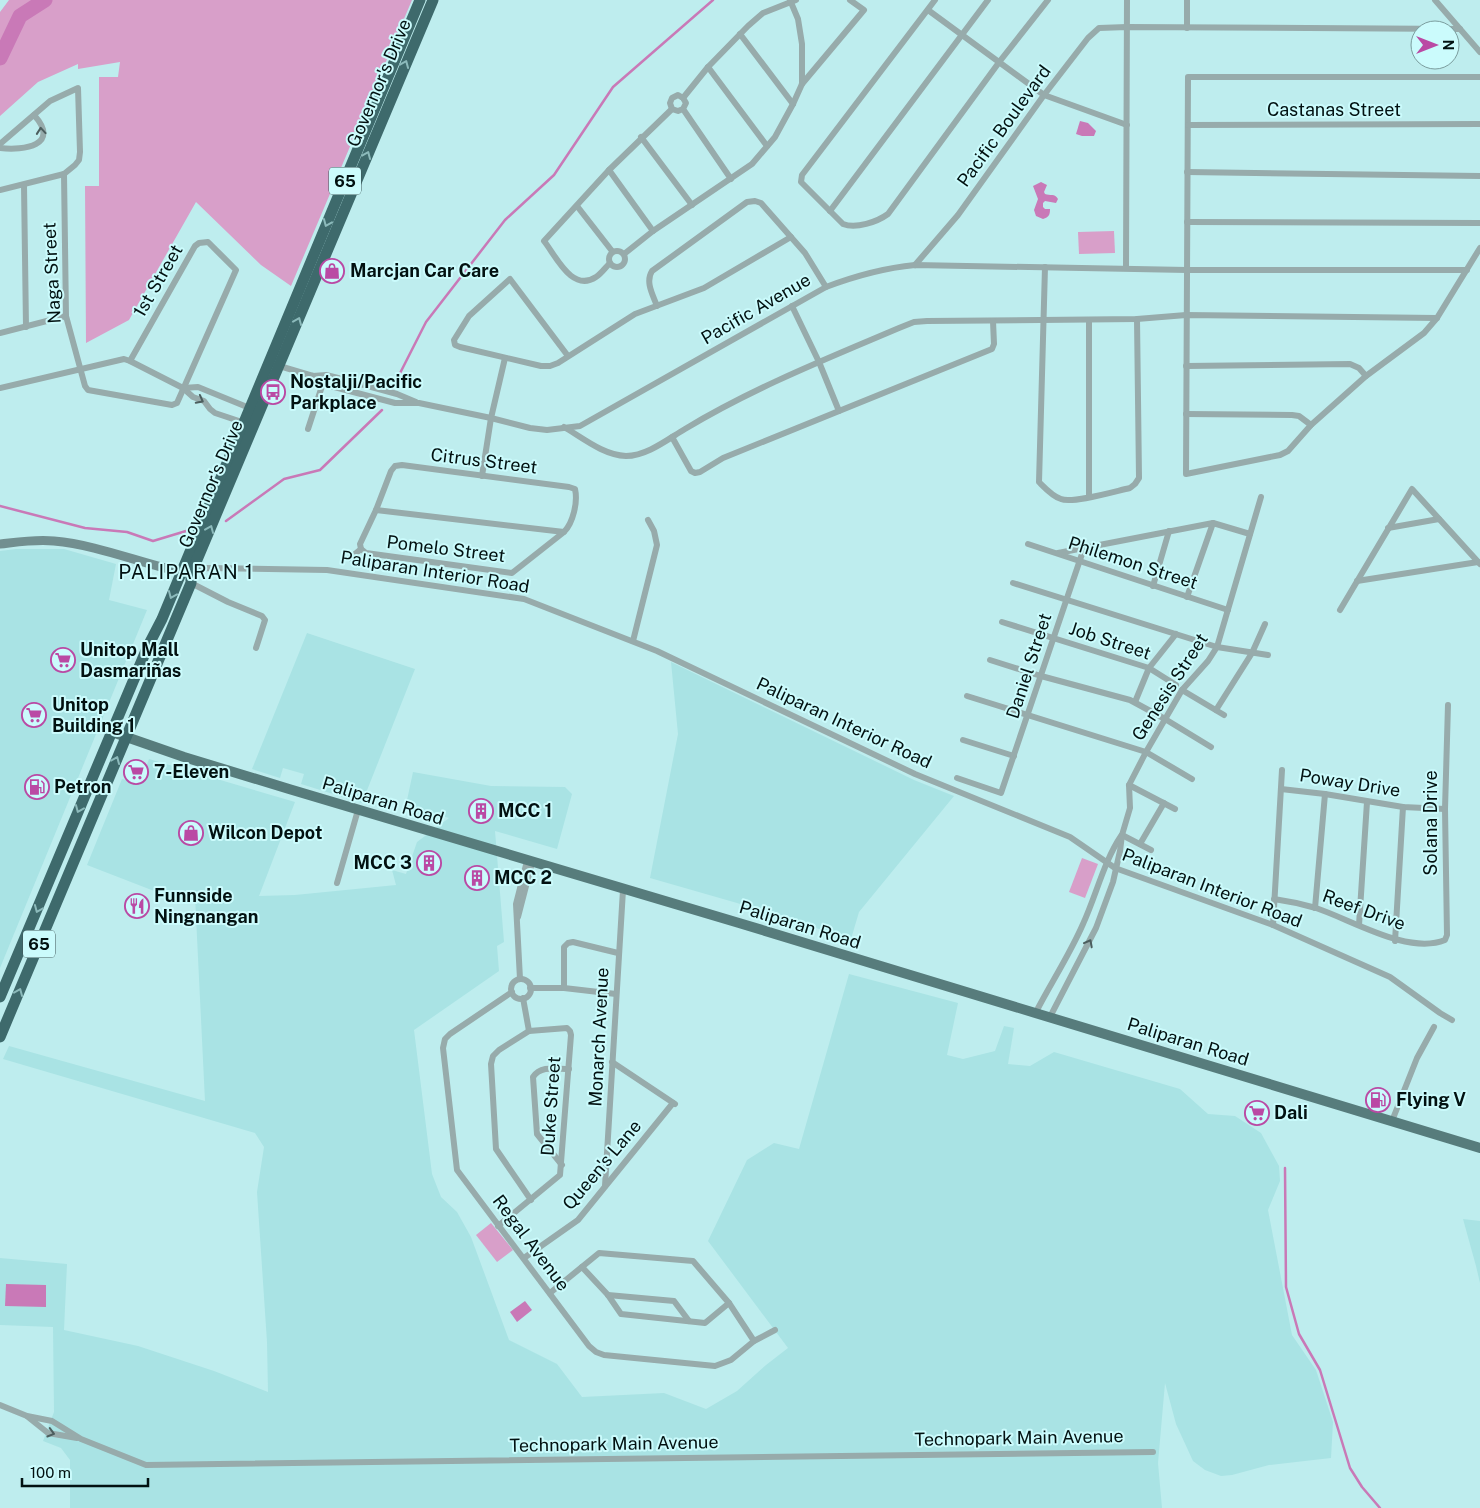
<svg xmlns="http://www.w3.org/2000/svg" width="1480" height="1508" viewBox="0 0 1480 1508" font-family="'Public Sans',sans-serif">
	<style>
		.built { fill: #a9e3e4 }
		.green { fill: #d89fc9 }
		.water { fill: #c979b7 }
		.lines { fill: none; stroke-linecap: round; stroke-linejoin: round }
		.stream { stroke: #c979b7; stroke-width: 2.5 }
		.river { stroke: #c979b7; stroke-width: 15 }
		.street { stroke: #97abab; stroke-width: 6 }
		.secondary { stroke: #728f90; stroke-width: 9 }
		.primary { stroke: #577c7c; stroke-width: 10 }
		.highway { stroke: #3e6a6c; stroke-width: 11 }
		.oneway { stroke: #8cbabb }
		.oneway2 { stroke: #4c5e5e }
		.labels { text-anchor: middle; stroke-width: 4; stroke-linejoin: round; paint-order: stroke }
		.shield { fill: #cbfbfc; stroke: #3e5758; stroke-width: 1 }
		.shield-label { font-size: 16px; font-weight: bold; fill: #021111 }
		.street-label { font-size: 18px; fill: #021111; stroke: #cbfbfc }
		.poi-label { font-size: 18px; font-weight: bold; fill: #021111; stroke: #cbfbfc; text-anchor: start }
		.quarter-label { font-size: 20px; letter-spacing: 1px; fill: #021111; stroke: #cbfbfc }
	</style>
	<rect width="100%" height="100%" fill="#beedee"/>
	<g class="built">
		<path d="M 16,549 L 64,549 L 116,564 L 109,600 L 147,610 L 0,968 L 0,551 Z"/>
		<path d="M 307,633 L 415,669 L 362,803 L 301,784 L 304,774 L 283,768 L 280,778 L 252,769 Z"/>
		<path d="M 671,662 L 914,780 L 954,796 L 859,912 L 851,939 L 737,903 L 650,878 L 678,734 Z"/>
		<path d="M 149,759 L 295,802 L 259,896 L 295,895 L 396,885 L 392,870 L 406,874 L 417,842 L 449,818 L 406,805 L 413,772 L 491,786 L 565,787 L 572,794 L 557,849 L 495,831 L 504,942 L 497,946 L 499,971 L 414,1030 L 432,1174 L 441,1197 L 457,1212 L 471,1237 L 509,1340 L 557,1364 L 582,1397 L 664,1393 L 706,1409 L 737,1391 L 766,1365 L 788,1348 L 708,1241 L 747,1160 L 774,1143 L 799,1149 L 849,974 L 958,1003 L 947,1055 L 963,1059 L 995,1051 L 1004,1026 L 1014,1028 L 1008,1064 L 1030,1066 L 1054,1052 L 1180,1089 L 1208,1114 L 1235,1116 L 1261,1133 L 1279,1166 L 1280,1181 L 1268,1210 L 1292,1335 L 1316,1370 L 1333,1422 L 1331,1458 L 1269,1465 L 1232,1475 L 1221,1476 L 1205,1470 L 1193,1461 L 1176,1424 L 1165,1383 L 1158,1463 L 1162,1508 L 70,1508 L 70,1460 L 61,1448 L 43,1441 L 54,1412 L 53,1327 L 0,1325 L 0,1258 L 67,1264 L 64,1330 L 138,1346 L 214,1371 L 268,1392 L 267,1342 L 257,1192 L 264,1147 L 255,1133 L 3,1059 L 9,1046 L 205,1101 L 195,896 L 167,896 L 87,865 L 122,779 L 140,783 Z"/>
		<path d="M 1463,1219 L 1480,1221 L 1480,1283 L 1476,1266 Z"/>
	</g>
	<g class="green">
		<path d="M 9,0 L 412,0 L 291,286 L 261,265 L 196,202 L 129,320 L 86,343 L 85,186 L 99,186 L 99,77 L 118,77 L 120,62 L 78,69 L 78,64 L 38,82 L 0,116 L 0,12 Z"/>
		<path d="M 1114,231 L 1115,253 L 1079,254 L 1078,232 Z"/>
		<path d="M 1082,858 L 1098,864 L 1085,898 L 1069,892 Z"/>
		<path d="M 491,1223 L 513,1250 L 497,1262 L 476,1235 Z"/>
	</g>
	<g class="water">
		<path d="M 1080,121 L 1088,123 L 1096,131 L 1094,136 L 1082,136 L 1076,134 Z"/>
		<path d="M 1041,182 L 1047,185 L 1044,192 L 1045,194 C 1050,196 1055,193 1058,199 L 1056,203 L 1045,201 L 1043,203 L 1043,207 L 1045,209 L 1050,209 C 1050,215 1049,217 1043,219 L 1036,216 L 1034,210 L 1038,199 L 1033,186 Z"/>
		<path d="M 6,1284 L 46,1285 L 46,1307 L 5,1306 Z"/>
		<path d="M 525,1301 L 532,1310 L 517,1322 L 510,1312 Z"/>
	</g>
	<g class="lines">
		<g class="stream">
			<path d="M 392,389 L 426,322 L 505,220 L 554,175 L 613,87 L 713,0"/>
			<path d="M 0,506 L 85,528 L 127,532 L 153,541 L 186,531"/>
			<path d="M 226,521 L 284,479 L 320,470 L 382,410"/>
			<path d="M 1285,1168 L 1286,1287 L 1299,1334 L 1320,1370 L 1350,1468 L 1362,1487 L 1380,1508"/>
		</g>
		<path class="river" d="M 0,58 L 20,16 L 45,0"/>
		<g class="street">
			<path d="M 935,0 L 802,175 L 801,182 L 843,224 C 856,229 877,222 888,214 L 1000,61 L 1048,0"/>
			<path d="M 1435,0 L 1480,52"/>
			<path d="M 928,10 L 1044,95 L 1127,125"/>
			<path d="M 1187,28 L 1187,0"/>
			<path d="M 740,34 L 793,104"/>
			<path d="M 708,67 L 767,146"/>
			<path d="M 1480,77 L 1188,77 L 1186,474 L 1280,455 L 1288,451 L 1311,425 L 1366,376 L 1424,333 L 1437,318 L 1480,248"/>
			<path d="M 802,84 L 864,10 L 850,0"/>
			<path d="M 683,98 L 708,67 L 748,26 L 763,13 L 796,0"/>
			<path d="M 683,109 L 678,111 L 672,109 L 670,103 L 672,98 L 678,95 L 683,98 L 686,103 L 683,109 L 731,179"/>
			<path d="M 1188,125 L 1480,124"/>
			<path d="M 641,137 L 692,205"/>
			<path d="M 0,144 L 50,101 L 78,88 L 80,152 L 79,160 L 75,165 L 64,174 L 0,190"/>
			<path d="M 0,148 C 24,151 61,145 34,115"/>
			<path d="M 609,170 L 653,231"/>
			<path d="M 1187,172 L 1480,176"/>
			<path d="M 64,174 L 66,316 L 85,386 L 88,390 L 172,405 L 177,403 L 236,270 L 208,242 L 199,243 L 195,246 L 130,361"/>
			<path d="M 24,185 L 26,327"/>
			<path d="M 577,206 L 612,251"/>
			<path d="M 830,211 L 988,0"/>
			<path d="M 1187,222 L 1480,223"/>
			<circle cx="617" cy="259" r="8"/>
			<path d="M 624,254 L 653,231 L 752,164 L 775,137 L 793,104 L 802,84 L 802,44 L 798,19 L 790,0"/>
			<path d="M 610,263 C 605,268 601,274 596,277 C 572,293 556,256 544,241 L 609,170 L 672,109"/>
			<path d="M 915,265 L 958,215 L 1044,95 L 1088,38 L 1099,28 L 1127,27 L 1460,29"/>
			<path d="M 1045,267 L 1039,482 C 1045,488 1052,496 1061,499 C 1072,504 1116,491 1130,488 L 1135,484 L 1139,478 L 1137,319"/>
			<path d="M 1126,268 L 1127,0"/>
			<path d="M 657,306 C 653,295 645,282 652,271 L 747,202 L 755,201 L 761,203 L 805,253 L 826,287"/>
			<path d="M 792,306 L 819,362 L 839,411"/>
			<path d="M 1089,320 L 1089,497"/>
			<path d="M 0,333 L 66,316"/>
			<path d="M 568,356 L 510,279 L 469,316 L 454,340 L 455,345 L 460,347 L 541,366 L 550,366 L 558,363 L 635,314 L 704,288 L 791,237"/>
			<path d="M 276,365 L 313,376 L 326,375 L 342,379 L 397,394 L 416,402"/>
			<path d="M 1186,366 L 1350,364 L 1359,368 L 1366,376"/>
			<path d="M 313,376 L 323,384 L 395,403 L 419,403 L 491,418 L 530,428 L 547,430 L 580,426 L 826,287 C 855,276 884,268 915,265 L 1187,270 L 1467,270"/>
			<path d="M 0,388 L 124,359 L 130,361 L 183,388 L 193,397 L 204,401 L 210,409 L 215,413 L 245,423"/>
			<path d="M 183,388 L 198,387 L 252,409"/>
			<path d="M 1186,414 L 1292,415 L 1299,416 L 1311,425"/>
			<path d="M 564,427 C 583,438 603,455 626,456 C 647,456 668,439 685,429 C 753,388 826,359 899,328 L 914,322 L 927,321 L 1137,319 L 1186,315 L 1437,318"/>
			<path d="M 308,429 L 324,380"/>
			<path d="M 672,437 L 691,471 L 695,473 L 700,472 L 723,458 L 992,349 L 994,344 L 993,321"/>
			<path d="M 402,465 L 569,487 L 575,489 C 578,502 573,523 564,532 L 512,573 L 366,553 L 361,549 L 360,544 L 376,510 L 391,471 L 395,466 Z"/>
			<path d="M 482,476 L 491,418 L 505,358"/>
			<path d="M 376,510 L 564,532"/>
			<path d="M 1388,528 L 1439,519"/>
			<path d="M 1028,544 L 1228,610"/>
			<path d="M 1058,553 L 1213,523 L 1250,534"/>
			<path d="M 350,558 L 361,549"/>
			<path d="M 191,574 L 207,568 L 327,570 L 524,599 L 657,651 L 915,774 L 1070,837 L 1115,868 L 1273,925 L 1390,977 L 1440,1013 L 1452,1020"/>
			<path d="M 1357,581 L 1478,562"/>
			<path d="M 191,583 L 228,602 L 262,616 L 265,620 L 256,648"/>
			<path d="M 1013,583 L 1217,647 L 1268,655"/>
			<path d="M 1153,586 L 1169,531"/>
			<path d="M 1187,597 L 1213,523"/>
			<path d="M 1340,610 L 1412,489 L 1480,564"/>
			<path d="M 1002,622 L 1149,668 L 1176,685"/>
			<path d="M 633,641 L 657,545 L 654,531 L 648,520"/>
			<path d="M 990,660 L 1041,676 L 1130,700 L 1165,719 L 1211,747"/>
			<path d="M 1182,690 L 1224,715"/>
			<path d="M 967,696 L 1146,752 L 1192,779"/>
			<path d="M 1135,702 L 1149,668 L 1176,634"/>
			<path d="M 1216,710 L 1252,653 L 1265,624"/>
			<path d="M 963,740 L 1014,756"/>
			<path d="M 957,778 L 1001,793 L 1084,548"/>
			<path d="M 1129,785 L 1175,809"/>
			<path d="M 1281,789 L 1325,794 L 1403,807 L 1445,809"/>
			<path d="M 1122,835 L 1151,850"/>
			<path d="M 1140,844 L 1164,803"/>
			<path d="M 337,883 L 358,810"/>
			<path d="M 1274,899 C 1288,901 1302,904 1316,908 C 1352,920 1408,955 1445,940 L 1447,935 L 1445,809 L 1448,705"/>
			<path d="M 1315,908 L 1325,794"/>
			<path d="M 518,917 L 532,863"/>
			<path d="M 1273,925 L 1282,770"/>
			<path d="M 1359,925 L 1367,802"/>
			<path d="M 1395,941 L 1403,807"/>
			<path d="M 520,979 L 516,904 L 527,861"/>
			<circle cx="521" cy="989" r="10"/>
			<path d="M 530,988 L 564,988 L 616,994"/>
			<path d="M 564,988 L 564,947 L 568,943 L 573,942 L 618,953"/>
			<path d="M 512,992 L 450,1034 L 445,1039 L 443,1048 L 457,1170 L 589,1346 L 596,1352 L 604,1355 L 715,1366 L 731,1360 L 754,1341 L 775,1330"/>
			<path d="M 523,998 L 529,1031"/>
			<path d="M 1036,1012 C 1051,983 1070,954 1083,924 C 1096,896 1104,861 1121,836"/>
			<path d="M 1050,1017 L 1096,928 L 1113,882 L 1120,851 L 1122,835 L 1130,808 L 1129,785 L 1146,752 L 1182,690 L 1208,661 L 1217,647 L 1261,497"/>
			<path d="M 612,1062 L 675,1104"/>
			<path d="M 1392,1121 L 1417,1058 L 1434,1027"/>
			<path d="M 562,1165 L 537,1134 L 533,1077 C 541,1065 556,1069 569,1069"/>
			<path d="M 605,1186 L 623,890"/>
			<path d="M 498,1226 L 560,1175 L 571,1035 L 570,1031 L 567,1028 L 529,1031 L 499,1050 L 493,1056 L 491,1064 L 496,1149 L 531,1200"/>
			<path d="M 524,1258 L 578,1220 L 673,1103"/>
			<path d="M 582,1267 L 608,1295 L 621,1314 L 705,1323 L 729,1303"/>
			<path d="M 550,1293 L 599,1253 L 693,1261 L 729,1303 L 754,1341"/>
			<path d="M 608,1295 L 674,1301 L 689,1321"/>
			<path d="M 0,1405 L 27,1416 L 52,1421 L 81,1439 L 146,1465 L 1153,1452"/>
			<path d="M 28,1417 L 48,1433 L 77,1438"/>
		</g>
		<path class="secondary" d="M 0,544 C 18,542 36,539 54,541 C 99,545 142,564 186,573"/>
		<path class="primary" d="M 112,732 L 184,757 L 289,789 L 739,923 L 1480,1148"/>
		<g class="highway">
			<path d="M 0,997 L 148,646 L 162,619 L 420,0"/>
			<path d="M 0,1037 L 191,583 L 191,574 L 433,0"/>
		</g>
	</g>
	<defs><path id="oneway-chevron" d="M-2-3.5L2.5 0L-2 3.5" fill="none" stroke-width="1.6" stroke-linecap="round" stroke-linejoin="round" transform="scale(1.25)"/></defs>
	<g class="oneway">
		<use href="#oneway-chevron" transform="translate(405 64) rotate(-67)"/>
		<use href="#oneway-chevron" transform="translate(367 155) rotate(-67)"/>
		<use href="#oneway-chevron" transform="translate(327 223) rotate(113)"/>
		<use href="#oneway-chevron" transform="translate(298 321) rotate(-67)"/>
		<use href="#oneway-chevron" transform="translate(210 529) rotate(-67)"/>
		<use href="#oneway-chevron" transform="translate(172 595) rotate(113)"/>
		<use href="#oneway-chevron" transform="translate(116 760) rotate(-67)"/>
		<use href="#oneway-chevron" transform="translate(79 809) rotate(113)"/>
		<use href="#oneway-chevron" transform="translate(38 909) rotate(113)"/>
		<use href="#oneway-chevron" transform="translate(19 992) rotate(-67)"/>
	</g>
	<g class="oneway2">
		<use href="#oneway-chevron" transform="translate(41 131) rotate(-95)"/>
		<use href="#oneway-chevron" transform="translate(200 400) rotate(28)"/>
		<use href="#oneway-chevron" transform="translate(1089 943) rotate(-62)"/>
		<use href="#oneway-chevron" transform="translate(51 1433) rotate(16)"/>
	</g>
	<defs>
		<symbol id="shop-ring" viewBox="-11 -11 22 22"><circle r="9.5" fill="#cbfbfc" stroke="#ba49a4" stroke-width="1.5"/><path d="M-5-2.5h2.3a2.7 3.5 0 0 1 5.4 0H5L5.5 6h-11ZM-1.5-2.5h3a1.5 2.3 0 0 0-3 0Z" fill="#ba49a4"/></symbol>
		<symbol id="bus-ring" viewBox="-11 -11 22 22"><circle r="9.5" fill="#cbfbfc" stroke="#ba49a4" stroke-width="1.5"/><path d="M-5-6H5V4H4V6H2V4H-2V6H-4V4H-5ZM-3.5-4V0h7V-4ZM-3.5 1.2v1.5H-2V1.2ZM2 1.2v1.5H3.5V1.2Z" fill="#ba49a4"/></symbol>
		<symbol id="supermarket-ring" viewBox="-11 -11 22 22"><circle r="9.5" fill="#cbfbfc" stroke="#ba49a4" stroke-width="1.5"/><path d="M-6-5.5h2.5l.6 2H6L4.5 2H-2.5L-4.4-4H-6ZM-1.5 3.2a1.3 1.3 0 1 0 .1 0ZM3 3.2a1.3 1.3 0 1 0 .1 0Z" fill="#ba49a4"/></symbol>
		<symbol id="fuel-ring" viewBox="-11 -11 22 22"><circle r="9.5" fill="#cbfbfc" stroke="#ba49a4" stroke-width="1.5"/><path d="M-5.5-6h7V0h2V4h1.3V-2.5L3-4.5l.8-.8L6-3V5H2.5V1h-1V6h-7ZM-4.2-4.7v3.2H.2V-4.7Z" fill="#ba49a4"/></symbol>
		<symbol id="building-ring" viewBox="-11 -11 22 22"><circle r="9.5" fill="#cbfbfc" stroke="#ba49a4" stroke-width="1.5"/><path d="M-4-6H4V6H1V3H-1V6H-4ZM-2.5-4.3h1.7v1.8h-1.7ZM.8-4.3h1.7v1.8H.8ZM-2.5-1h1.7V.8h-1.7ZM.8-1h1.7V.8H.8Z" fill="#ba49a4"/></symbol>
		<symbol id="restaurant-ring" viewBox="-11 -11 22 22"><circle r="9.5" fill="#cbfbfc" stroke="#ba49a4" stroke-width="1.5"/><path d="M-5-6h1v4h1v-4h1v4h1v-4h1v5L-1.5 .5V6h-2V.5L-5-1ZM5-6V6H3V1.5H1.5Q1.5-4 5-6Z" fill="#ba49a4"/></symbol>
	</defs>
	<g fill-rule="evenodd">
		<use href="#shop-ring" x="318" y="257" width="28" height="28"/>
		<use href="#bus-ring" x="259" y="378" width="28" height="28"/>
		<use href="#supermarket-ring" x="49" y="646" width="28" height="28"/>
		<use href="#supermarket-ring" x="20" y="701" width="28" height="28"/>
		<use href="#supermarket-ring" x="122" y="758" width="28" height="28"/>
		<use href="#fuel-ring" x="23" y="773" width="28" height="28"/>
		<use href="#building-ring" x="467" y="797" width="28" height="28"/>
		<use href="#shop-ring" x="177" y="819" width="28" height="28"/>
		<use href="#building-ring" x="415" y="849" width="28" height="28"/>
		<use href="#building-ring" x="463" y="864" width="28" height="28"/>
		<use href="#restaurant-ring" x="123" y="892" width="28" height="28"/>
		<use href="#fuel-ring" x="1364" y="1086" width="28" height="28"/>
		<use href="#supermarket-ring" x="1243" y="1099" width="28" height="28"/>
	</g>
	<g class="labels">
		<g class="shield">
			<rect x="329" y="167.5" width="32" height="27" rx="4"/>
			<rect x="23" y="930.5" width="32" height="27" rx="4"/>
		</g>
		<g class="shield-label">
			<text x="345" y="187">65</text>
			<text x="39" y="950">65</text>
		</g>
		<g class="street-label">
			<text transform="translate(379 83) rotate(-67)" y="6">Governor's Drive</text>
			<text x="1334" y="116">Castanas Street</text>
			<text transform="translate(1004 126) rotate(-54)" y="6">Pacific Boulevard</text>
			<text transform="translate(52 273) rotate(-93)" y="6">Naga Street</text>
			<text transform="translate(158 281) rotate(-60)" y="6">1st Street</text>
			<text transform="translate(756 309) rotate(-30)" y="6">Pacific Avenue</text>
			<text transform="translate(484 461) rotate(7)" y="6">Citrus Street</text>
			<text transform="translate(211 484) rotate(-67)" y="6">Governor's Drive</text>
			<text transform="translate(446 549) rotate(7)" y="6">Pomelo Street</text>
			<text transform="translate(1133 563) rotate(18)" y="6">Philemon Street</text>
			<text transform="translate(435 572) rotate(9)" y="6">Paliparan Interior Road</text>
			<text transform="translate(1110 641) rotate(18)" y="6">Job Street</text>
			<text transform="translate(1029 666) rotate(-72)" y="6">Daniel Street</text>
			<text transform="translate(1170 687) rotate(-57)" y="6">Genesis Street</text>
			<text transform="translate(844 723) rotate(25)" y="6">Paliparan Interior Road</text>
			<text transform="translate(1350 783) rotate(9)" y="6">Poway Drive</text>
			<text transform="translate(383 801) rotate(17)" y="6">Paliparan Road</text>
			<text transform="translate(1431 823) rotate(-90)" y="6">Solana Drive</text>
			<text transform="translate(1212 888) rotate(21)" y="6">Paliparan Interior Road</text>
			<text transform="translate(1364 910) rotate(20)" y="6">Reef Drive</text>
			<text transform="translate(800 925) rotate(17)" y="6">Paliparan Road</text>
			<text transform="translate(599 1037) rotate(-87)" y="6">Monarch Avenue</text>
			<text transform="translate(1188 1042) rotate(17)" y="6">Paliparan Road</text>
			<text transform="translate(551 1106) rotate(-86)" y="6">Duke Street</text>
			<text transform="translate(602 1165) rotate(-50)" y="6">Queen's Lane</text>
			<text transform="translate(531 1243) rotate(53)" y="6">Regal Avenue</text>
			<text transform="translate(1019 1438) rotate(-1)" y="6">Technopark Main Avenue</text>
			<text transform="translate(614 1444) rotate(-1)" y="6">Technopark Main Avenue</text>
		</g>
		<g class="poi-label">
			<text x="350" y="277">Marcjan Car Care</text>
			<text x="290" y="388">Nostalji/Pacific<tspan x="290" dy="21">Parkplace</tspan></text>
			<text x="80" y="656">Unitop Mall<tspan x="80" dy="21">Dasmariñas</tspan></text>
			<text x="52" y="711">Unitop<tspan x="52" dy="21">Building 1</tspan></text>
			<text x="154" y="778">7-Eleven</text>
			<text x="54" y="793">Petron</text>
			<text x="498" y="817">MCC 1</text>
			<text x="208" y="839">Wilcon Depot</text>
			<text x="412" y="869" text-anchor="end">MCC 3</text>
			<text x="494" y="884">MCC 2</text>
			<text x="154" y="902">Funnside<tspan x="154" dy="21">Ningnangan</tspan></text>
			<text x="1396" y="1106">Flying V</text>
			<text x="1274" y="1119">Dali</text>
		</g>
		<g class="quarter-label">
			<text x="186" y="579">PALIPARAN 1</text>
		</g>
	</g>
	<g transform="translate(1435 45) rotate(90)"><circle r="24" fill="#cbfbfc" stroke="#7b9d9e"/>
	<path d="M0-4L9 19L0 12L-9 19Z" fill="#ba49a4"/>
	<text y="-8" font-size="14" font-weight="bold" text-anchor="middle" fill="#021111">N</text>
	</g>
	<path d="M22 1478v8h126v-8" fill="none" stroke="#021111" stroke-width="2.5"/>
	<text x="30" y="1478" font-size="15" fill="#021111" stroke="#cbfbfc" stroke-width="4" paint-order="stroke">100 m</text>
</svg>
